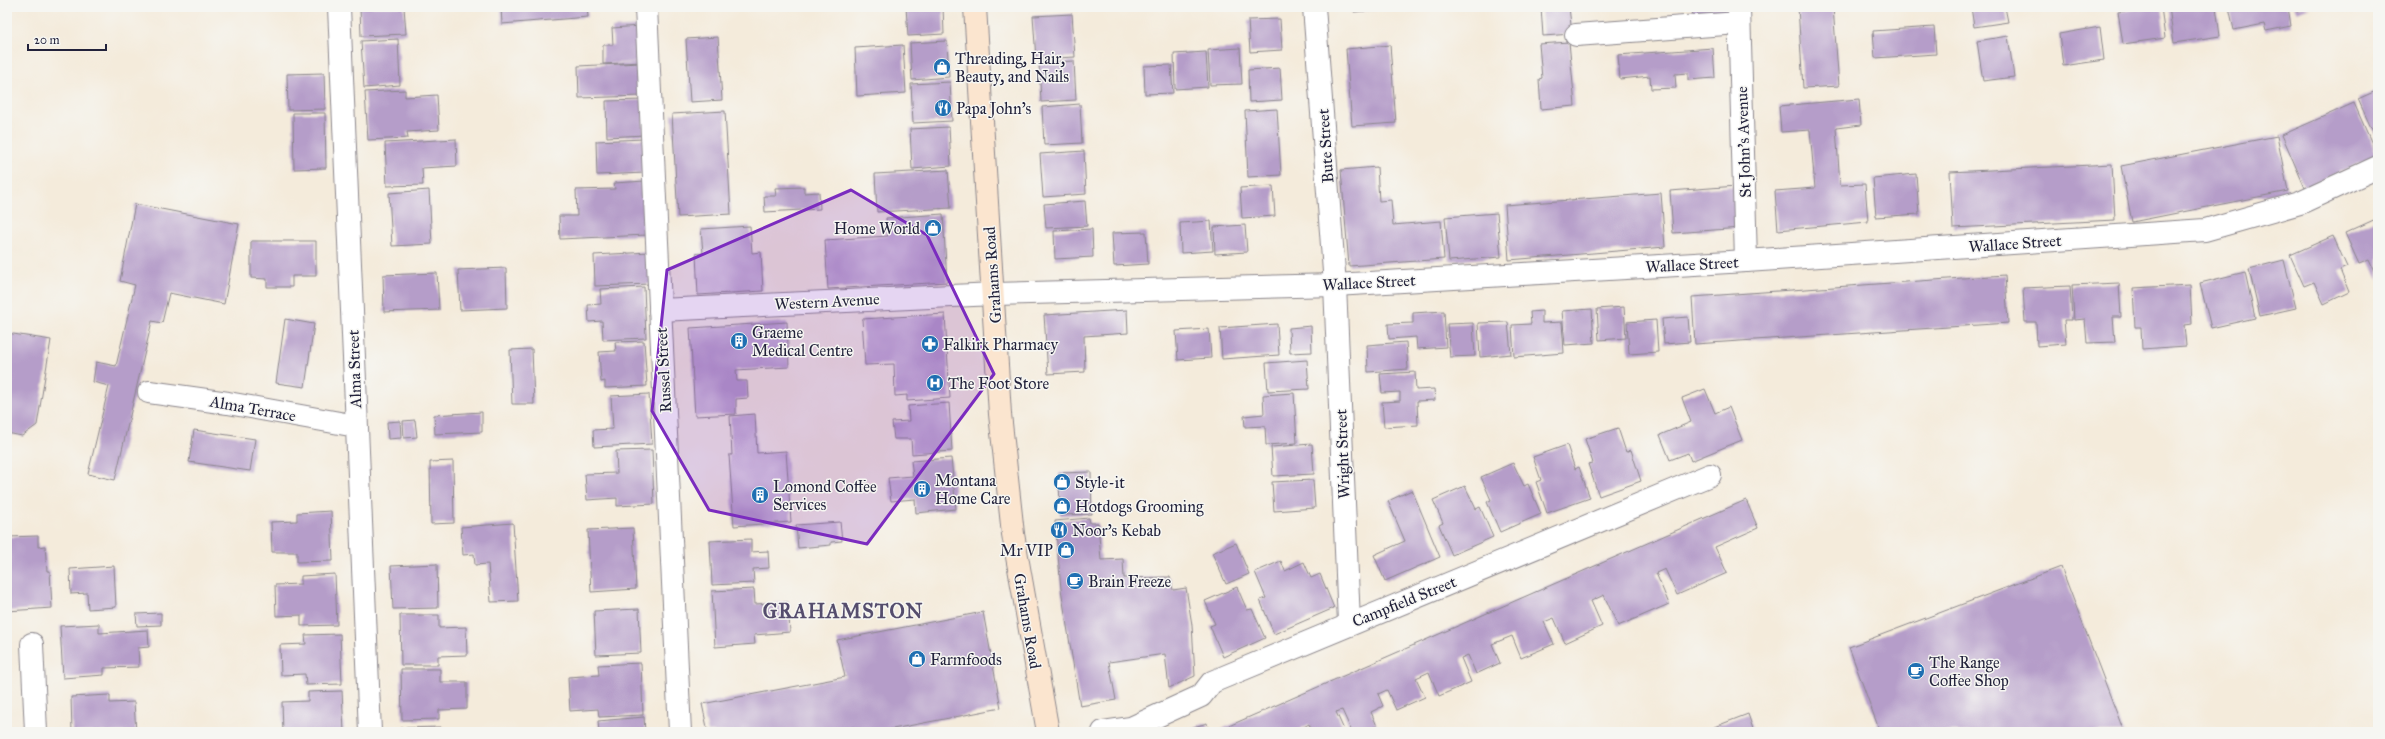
<svg xmlns="http://www.w3.org/2000/svg" width="2385" height="739" viewBox="0 0 2385 739" font-family="'IM FELL Great Primer',serif">
	<style>
		.building { fill: #b59dc9 }
		.lines { fill: none; stroke-linecap: round; stroke-linejoin: round }
		.street-casing { stroke: #8b868b; stroke-width: 24 }
		.secondary-casing { stroke: #8b868b; stroke-width: 24 }
		.street { stroke: #fff; stroke-width: 22 }
		.secondary { stroke: #fbe5cf; stroke-width: 22 }
		.marked { fill: #7b2cbf; fill-opacity: 0.2; stroke: #7b2cbf; stroke-width: 3; stroke-linejoin: round }
		.labels { text-anchor: middle; stroke-width: 3; stroke-linejoin: round; paint-order: stroke }
		.poi-label { font-size: 16px; fill: #22223b; stroke: #f6f6f2; text-anchor: start }
		.street-label { font-size: 16px; fill: #22223b; stroke: #f6f6f2 }
		.district-label { font-size: 20px; font-weight: bold; letter-spacing: 1px; fill: #554d6d; stroke: #f6f6f2 }
	</style>
	<rect width="100%" height="100%" fill="#f6f6f2"/>
	<filter id="ink" filterUnits="userSpaceOnUse"><feTurbulence type="fractalNoise" baseFrequency=".025" numOctaves="2"/><feDisplacementMap in="SourceGraphic" scale="8" xChannelSelector="R" yChannelSelector="G"/><feConvolveMatrix kernelMatrix="1 2 1 2 8 2 1 2 1" color-interpolation-filters="sRGB"/></filter>
	<filter id="wash" filterUnits="userSpaceOnUse"><feTurbulence type="fractalNoise" baseFrequency=".012" numOctaves="4" result="noise"/><feDisplacementMap in="SourceGraphic" scale="16" xChannelSelector="R" yChannelSelector="G"/><feGaussianBlur stdDeviation="0.9" result="paint"/><feColorMatrix in="noise" values="0 0 0 0 0 0 0 0 0 0 0 0 0 0 0 0 0 1.4 0 .05"/><feComposite in="paint" operator="in"/></filter>
	<g filter="url(#wash)">
		<rect width="100%" height="100%" fill="#f4ebdb"/>
		<g id="blocks">
			<g class="building">
				<path d="M 360,7 L 404,7 L 406,34 L 361,36 Z"/>
				<path d="M 501,7 L 587,7 L 588,17 L 502,24 Z"/>
				<path d="M 906,7 L 943,7 L 944,34 L 908,36 Z"/>
				<path d="M 1353,7 L 1399,7 L 1399,8 L 1354,12 Z"/>
				<path d="M 1541,7 L 1569,7 L 1572,34 L 1543,36 Z"/>
				<path d="M 1692,7 L 1729,7 L 1730,15 L 1693,18 Z"/>
				<path d="M 1798,7 L 1833,7 L 1839,86 L 1803,88 Z"/>
				<path d="M 1971,7 L 2005,7 L 2008,22 L 1974,27 Z"/>
				<path d="M 2153,7 L 2161,7 L 2165,38 L 2123,44 L 2118,12 Z"/>
				<path d="M 2169,7 L 2216,7 L 2220,36 L 2174,43 Z"/>
				<path d="M 2229,7 L 2288,7 L 2291,26 L 2266,31 L 2264,24 L 2234,30 Z"/>
				<path d="M 2294,7 L 2310,7 L 2297,12 Z"/>
				<path d="M 1072,14 L 1075,57 L 1036,59 L 1033,16 Z"/>
				<path d="M 1280,19 L 1282,50 L 1250,52 L 1248,20 Z"/>
				<path d="M 640,26 L 642,62 L 603,64 L 603,45 L 613,45 L 612,28 Z"/>
				<path d="M 1934,27 L 1936,54 L 1875,58 L 1873,31 Z"/>
				<path d="M 2100,27 L 2104,60 L 2063,66 L 2059,34 Z"/>
				<path d="M 2008,36 L 2014,77 L 1983,81 L 1977,41 Z"/>
				<path d="M 718,37 L 722,100 L 690,102 L 686,39 Z"/>
				<path d="M 398,39 L 400,85 L 364,88 L 361,41 Z"/>
				<path d="M 947,41 L 949,77 L 912,80 L 910,43 Z"/>
				<path d="M 1569,42 L 1575,106 L 1541,109 L 1539,79 L 1542,78 L 1539,44 Z"/>
				<path d="M 903,45 L 906,93 L 857,96 L 855,48 Z"/>
				<path d="M 1390,45 L 1396,123 L 1352,126 L 1346,49 Z"/>
				<path d="M 1240,48 L 1242,84 L 1210,85 L 1208,50 Z"/>
				<path d="M 1713,48 L 1715,78 L 1688,80 L 1688,73 L 1675,74 L 1676,88 L 1651,89 L 1650,76 L 1620,79 L 1618,55 Z"/>
				<path d="M 1206,52 L 1208,87 L 1175,89 L 1174,54 Z"/>
				<path d="M 1074,61 L 1076,100 L 1041,102 L 1039,63 Z"/>
				<path d="M 640,63 L 641,96 L 579,98 L 578,66 Z"/>
				<path d="M 1171,65 L 1173,93 L 1145,94 L 1144,66 Z"/>
				<path d="M 1280,68 L 1282,100 L 1249,102 L 1248,70 Z"/>
				<path d="M 324,73 L 325,109 L 288,110 L 287,74 Z"/>
				<path d="M 950,82 L 952,121 L 913,123 L 911,84 Z"/>
				<path d="M 405,90 L 405,97 L 437,95 L 439,130 L 407,132 L 408,138 L 368,140 L 365,92 Z"/>
				<path d="M 2378,90 L 2378,143 L 2358,99 Z"/>
				<path d="M 1859,99 L 1861,125 L 1836,128 L 1840,185 L 1865,184 L 1868,222 L 1778,230 L 1775,191 L 1815,188 L 1810,130 L 1781,132 L 1779,106 Z"/>
				<path d="M 643,100 L 644,135 L 607,137 L 606,101 Z"/>
				<path d="M 2354,103 L 2377,155 L 2305,188 L 2282,135 Z"/>
				<path d="M 1080,104 L 1082,143 L 1044,145 L 1042,107 Z"/>
				<path d="M 1277,109 L 1281,175 L 1248,177 L 1245,111 Z"/>
				<path d="M 725,111 L 731,214 L 678,217 L 672,114 Z"/>
				<path d="M 293,113 L 325,113 L 326,168 L 294,169 Z"/>
				<path d="M 949,127 L 951,166 L 912,169 L 910,129 Z"/>
				<path d="M 2277,136 L 2288,191 L 2132,222 L 2121,166 Z"/>
				<path d="M 456,139 L 457,166 L 422,168 L 423,185 L 387,186 L 385,143 Z"/>
				<path d="M 644,139 L 645,173 L 597,175 L 596,141 Z"/>
				<path d="M 1084,151 L 1086,194 L 1043,197 L 1040,154 Z"/>
				<path d="M 2112,164 L 2115,220 L 1953,228 L 1950,172 Z"/>
				<path d="M 1377,167 L 1379,201 L 1391,200 L 1393,225 L 1441,221 L 1444,259 L 1349,266 L 1341,170 Z"/>
				<path d="M 948,170 L 951,208 L 877,212 L 875,174 Z"/>
				<path d="M 1916,174 L 1919,214 L 1876,217 L 1873,178 Z"/>
				<path d="M 645,181 L 647,235 L 560,239 L 559,216 L 577,216 L 576,190 L 615,189 L 614,183 Z"/>
				<path d="M 1273,186 L 1275,216 L 1242,218 L 1240,188 Z"/>
				<path d="M 1737,186 L 1741,228 L 1673,233 L 1670,191 Z"/>
				<path d="M 804,187 L 804,193 L 819,192 L 820,209 L 765,212 L 764,196 L 776,196 L 775,188 Z"/>
				<path d="M 429,190 L 432,244 L 392,246 L 389,193 Z"/>
				<path d="M 1661,193 L 1665,247 L 1509,260 L 1505,205 Z"/>
				<path d="M 1085,201 L 1087,226 L 1046,228 L 1044,204 Z"/>
				<path d="M 135,204 L 239,224 L 224,304 L 169,293 L 162,323 L 152,321 L 115,480 L 88,474 L 109,386 L 93,382 L 96,362 L 116,366 L 135,285 L 120,281 Z"/>
				<path d="M 1497,213 L 1501,257 L 1449,261 L 1445,217 Z"/>
				<path d="M 943,214 L 947,282 L 828,289 L 825,240 L 888,236 L 886,218 Z"/>
				<path d="M 2378,218 L 2378,280 L 2369,260 L 2359,264 L 2345,233 Z"/>
				<path d="M 1211,221 L 1213,251 L 1181,253 L 1180,223 Z"/>
				<path d="M 1245,225 L 1247,252 L 1215,254 L 1214,227 Z"/>
				<path d="M 750,226 L 752,253 L 761,252 L 763,291 L 698,295 L 696,254 L 703,253 L 701,229 Z"/>
				<path d="M 1092,229 L 1093,257 L 1055,259 L 1054,231 Z"/>
				<path d="M 1146,232 L 1148,264 L 1114,266 L 1112,233 Z"/>
				<path d="M 2333,236 L 2347,267 L 2340,270 L 2349,292 L 2324,304 L 2314,282 L 2304,286 L 2290,255 Z"/>
				<path d="M 251,241 L 316,241 L 316,276 L 292,276 L 292,287 L 267,287 L 267,279 L 251,278 Z"/>
				<path d="M 650,252 L 651,284 L 595,286 L 594,255 Z"/>
				<path d="M 2284,260 L 2296,308 L 2260,316 L 2249,269 Z"/>
				<path d="M 506,268 L 507,308 L 460,310 L 458,270 Z"/>
				<path d="M 2245,272 L 2255,318 L 2211,328 L 2200,283 Z"/>
				<path d="M 437,273 L 439,310 L 384,312 L 383,275 Z"/>
				<path d="M 2005,275 L 2008,323 L 1695,344 L 1692,297 Z"/>
				<path d="M 2119,283 L 2121,317 L 2113,317 L 2115,342 L 2087,343 L 2085,319 L 2074,320 L 2072,285 Z"/>
				<path d="M 2190,285 L 2192,324 L 2184,325 L 2186,346 L 2142,349 L 2141,327 L 2135,327 L 2133,288 Z"/>
				<path d="M 2070,286 L 2072,320 L 2064,320 L 2066,344 L 2037,346 L 2036,322 L 2025,322 L 2023,288 Z"/>
				<path d="M 644,287 L 646,338 L 603,340 L 602,321 L 589,322 L 588,305 L 601,304 L 600,289 Z"/>
				<path d="M 1624,307 L 1626,338 L 1599,340 L 1597,309 Z"/>
				<path d="M 1592,309 L 1594,343 L 1565,345 L 1562,311 Z"/>
				<path d="M 1127,310 L 1128,333 L 1084,336 L 1085,372 L 1048,374 L 1044,315 Z"/>
				<path d="M 1444,311 L 1446,347 L 1417,349 L 1416,337 L 1389,339 L 1388,324 L 1413,323 L 1413,313 Z"/>
				<path d="M 1542,311 L 1542,323 L 1562,322 L 1564,353 L 1514,357 L 1512,325 L 1531,324 L 1530,312 Z"/>
				<path d="M 945,314 L 950,398 L 907,401 L 907,395 L 895,396 L 894,364 L 865,365 L 862,319 Z"/>
				<path d="M 1688,317 L 1690,342 L 1664,344 L 1662,319 Z"/>
				<path d="M 285,319 L 314,324 L 305,387 L 276,383 Z"/>
				<path d="M 1656,320 L 1658,352 L 1629,354 L 1627,322 Z"/>
				<path d="M 787,322 L 789,367 L 736,370 L 737,381 L 747,381 L 748,398 L 736,399 L 736,414 L 695,416 L 690,328 Z"/>
				<path d="M 1508,322 L 1511,354 L 1480,357 L 1478,323 Z"/>
				<path d="M 1473,323 L 1475,356 L 1450,357 L 1447,324 Z"/>
				<path d="M 1277,324 L 1279,355 L 1222,359 L 1220,328 Z"/>
				<path d="M 1311,326 L 1312,352 L 1290,353 L 1289,328 Z"/>
				<path d="M 1209,329 L 1211,358 L 1178,360 L 1176,331 Z"/>
				<path d="M 7,333 L 51,340 L 37,425 L 22,436 L 7,433 Z"/>
				<path d="M 644,341 L 647,386 L 605,388 L 605,381 L 601,382 L 599,352 L 616,351 L 615,342 Z"/>
				<path d="M 1406,342 L 1408,369 L 1368,372 L 1367,345 Z"/>
				<path d="M 532,349 L 534,404 L 512,404 L 510,350 Z"/>
				<path d="M 1307,360 L 1309,389 L 1268,391 L 1266,363 Z"/>
				<path d="M 1415,372 L 1416,390 L 1434,389 L 1435,400 L 1417,401 L 1418,425 L 1384,427 L 1382,402 L 1400,401 L 1400,392 L 1382,393 L 1380,374 Z"/>
				<path d="M 1705,389 L 1715,413 L 1729,407 L 1742,440 L 1691,461 L 1688,453 L 1670,460 L 1660,435 L 1691,422 L 1682,398 Z"/>
				<path d="M 1294,393 L 1297,443 L 1266,445 L 1265,426 L 1245,427 L 1244,416 L 1264,414 L 1263,395 Z"/>
				<path d="M 649,394 L 652,444 L 594,447 L 593,430 L 613,429 L 611,396 Z"/>
				<path d="M 949,403 L 952,451 L 912,454 L 911,439 L 894,439 L 892,422 L 909,421 L 908,406 Z"/>
				<path d="M 482,412 L 482,432 L 435,434 L 434,415 Z"/>
				<path d="M 755,414 L 757,453 L 786,451 L 791,522 L 734,526 L 729,455 L 732,455 L 730,416 Z"/>
				<path d="M 415,420 L 417,437 L 404,438 L 403,421 Z"/>
				<path d="M 400,421 L 401,438 L 388,439 L 387,422 Z"/>
				<path d="M 1618,428 L 1626,452 L 1631,450 L 1641,481 L 1599,496 L 1588,464 L 1593,463 L 1585,439 Z"/>
				<path d="M 194,430 L 255,439 L 250,471 L 189,462 Z"/>
				<path d="M 1312,444 L 1314,474 L 1273,476 L 1271,447 Z"/>
				<path d="M 1567,445 L 1575,469 L 1579,467 L 1590,498 L 1547,513 L 1536,482 L 1541,480 L 1533,457 Z"/>
				<path d="M 652,450 L 654,504 L 617,506 L 617,498 L 587,500 L 585,474 L 617,473 L 616,451 Z"/>
				<path d="M 951,458 L 956,509 L 916,513 L 915,499 L 891,501 L 888,478 L 913,476 L 911,461 Z"/>
				<path d="M 453,461 L 454,523 L 431,524 L 430,462 Z"/>
				<path d="M 1513,463 L 1524,486 L 1528,484 L 1541,514 L 1500,532 L 1487,502 L 1491,500 L 1481,477 Z"/>
				<path d="M 1091,472 L 1092,514 L 1060,515 L 1059,473 Z"/>
				<path d="M 1313,480 L 1315,508 L 1274,511 L 1272,482 Z"/>
				<path d="M 1465,486 L 1476,509 L 1480,507 L 1493,537 L 1452,555 L 1439,525 L 1443,523 L 1433,500 Z"/>
				<path d="M 1412,490 L 1440,557 L 1385,581 L 1374,555 L 1405,541 L 1388,501 Z"/>
				<path d="M 1746,500 L 1758,528 L 1715,547 L 1727,573 L 1677,595 L 1665,569 L 1656,573 L 1669,604 L 1618,626 L 1604,595 L 1591,601 L 1602,626 L 1565,643 L 1554,618 L 1544,622 L 1554,644 L 1521,658 L 1512,636 L 1492,644 L 1500,663 L 1476,674 L 1468,655 L 1461,658 L 1471,682 L 1439,696 L 1429,672 L 1416,678 L 1425,697 L 1396,710 L 1387,690 L 1378,694 L 1383,706 L 1371,712 L 1377,726 L 1364,732 L 1352,732 L 1342,710 L 1336,712 L 1345,732 L 1312,732 L 1309,724 L 1295,732 L 1215,732 Z"/>
				<path d="M 331,511 L 333,561 L 297,562 L 297,552 L 272,552 L 271,522 L 297,521 L 297,513 Z"/>
				<path d="M 1089,518 L 1090,523 L 1098,523 L 1101,560 L 1123,559 L 1124,578 L 1170,577 L 1173,590 L 1186,588 L 1192,625 L 1195,676 L 1169,688 L 1165,654 L 1109,662 L 1116,700 L 1080,706 L 1061,589 L 1055,521 Z"/>
				<path d="M 840,522 L 842,541 L 831,542 L 831,545 L 798,548 L 796,525 Z"/>
				<path d="M 513,523 L 518,601 L 491,602 L 488,564 L 475,565 L 474,554 L 463,555 L 461,527 Z"/>
				<path d="M 633,528 L 636,589 L 591,592 L 588,530 Z"/>
				<path d="M 38,536 L 38,547 L 45,546 L 47,571 L 50,571 L 52,608 L 7,611 L 8,537 Z"/>
				<path d="M 751,539 L 751,552 L 768,551 L 769,568 L 753,569 L 754,583 L 712,585 L 710,541 Z"/>
				<path d="M 1236,543 L 1249,574 L 1226,584 L 1212,553 Z"/>
				<path d="M 1281,561 L 1285,571 L 1304,562 L 1311,578 L 1320,574 L 1334,608 L 1274,634 L 1260,600 L 1266,598 L 1255,572 Z"/>
				<path d="M 437,564 L 438,608 L 393,609 L 391,566 Z"/>
				<path d="M 114,566 L 116,607 L 88,609 L 87,593 L 71,594 L 70,569 Z"/>
				<path d="M 2061,567 L 2124,732 L 1880,732 L 1849,647 Z"/>
				<path d="M 335,574 L 337,625 L 301,626 L 301,615 L 276,616 L 275,585 L 301,584 L 301,576 Z"/>
				<path d="M 1237,587 L 1247,610 L 1252,609 L 1265,638 L 1223,657 L 1210,626 L 1215,624 L 1205,601 Z"/>
				<path d="M 754,589 L 755,604 L 788,602 L 790,632 L 754,635 L 755,644 L 715,647 L 712,591 Z"/>
				<path d="M 639,609 L 641,653 L 596,655 L 594,611 Z"/>
				<path d="M 983,612 L 1001,708 L 877,732 L 855,732 L 854,727 L 827,732 L 708,732 L 702,704 L 845,677 L 837,640 Z"/>
				<path d="M 161,613 L 161,625 L 137,626 L 136,614 Z"/>
				<path d="M 400,615 L 439,615 L 439,628 L 466,627 L 467,655 L 438,656 L 438,665 L 401,665 Z"/>
				<path d="M 99,624 L 99,633 L 148,630 L 149,647 L 138,648 L 139,667 L 104,668 L 104,675 L 63,678 L 60,626 Z"/>
				<path d="M 340,634 L 342,684 L 306,685 L 305,674 L 281,675 L 280,645 L 306,644 L 305,635 Z"/>
				<path d="M 641,663 L 643,715 L 599,717 L 598,709 L 570,711 L 568,677 L 599,675 L 598,665 Z"/>
				<path d="M 401,669 L 440,669 L 440,682 L 467,682 L 467,709 L 439,710 L 439,719 L 402,720 Z"/>
				<path d="M 342,691 L 344,732 L 283,732 L 282,702 L 308,701 L 308,692 Z"/>
				<path d="M 110,695 L 110,703 L 134,702 L 136,732 L 72,732 L 71,697 Z"/>
				<path d="M 1748,714 L 1754,732 L 1716,732 L 1714,727 Z"/>
				<path d="M 644,717 L 645,732 L 599,732 L 598,721 Z"/>
				<path d="M 1207,723 L 1209,732 L 1178,732 Z"/>
				<path d="M 441,727 L 441,732 L 402,732 L 401,728 Z"/>
			</g>
		</g>
	</g>
	<g filter="url(#ink)">
		<use href="#blocks" fill-opacity="0" stroke="#8b868b" stroke-width="1"/>
		<g class="lines">
			<defs>
				<g id="street">
					<path d="M 339,7 L 370,732"/>
					<path d="M 646,7 L 680,732"/>
					<path d="M 1314,7 L 1335,285 L 1349,623"/>
					<path d="M 1739,7 L 1746,261"/>
					<path d="M 1576,35 L 1739,23"/>
					<path d="M 660,310 L 994,294 L 1335,285 L 1746,261 L 2205,230 L 2300,203 L 2378,167"/>
					<path d="M 149,392 L 228,403 L 356,426"/>
					<path d="M 32,644 L 36,732"/>
					<path d="M 1103,732 L 1131,728 L 1201,696 L 1212,682 L 1710,475"/>
				</g>
				<path id="secondary" d="M 975,7 L 1000,414 L 1013,534 L 1048,732"/>
			</defs>
			<use href="#street" class="street-casing"/>
			<use href="#secondary" class="secondary-casing"/>
			<use href="#street" class="street"/>
			<use href="#secondary" class="secondary"/>
		</g>
	</g>
	<path class="marked" d="M 851,190 L 927,235 L 994,374 L 867,544 L 709,510 L 652,411 L 667,270 Z"/>
	<defs>
		<symbol id="shop-disc" viewBox="-11 -11 22 22"><circle r="9.5" fill="#1f6fb2" stroke="#f6f6f2"/><path d="M-5-2.5h2.3a2.7 3.5 0 0 1 5.4 0H5L5.5 6h-11ZM-1.5-2.5h3a1.5 2.3 0 0 0-3 0Z" fill="#fff"/></symbol>
		<symbol id="restaurant-disc" viewBox="-11 -11 22 22"><circle r="9.5" fill="#1f6fb2" stroke="#f6f6f2"/><path d="M-5-6h1v4h1v-4h1v4h1v-4h1v5L-1.5 .5V6h-2V.5L-5-1ZM5-6V6H3V1.5H1.5Q1.5-4 5-6Z" fill="#fff"/></symbol>
		<symbol id="building-disc" viewBox="-11 -11 22 22"><circle r="9.5" fill="#1f6fb2" stroke="#f6f6f2"/><path d="M-4-6H4V6H1V3H-1V6H-4ZM-2.5-4.3h1.7v1.8h-1.7ZM.8-4.3h1.7v1.8H.8ZM-2.5-1h1.7V.8h-1.7ZM.8-1h1.7V.8H.8Z" fill="#fff"/></symbol>
		<symbol id="pharmacy-disc" viewBox="-11 -11 22 22"><circle r="9.5" fill="#1f6fb2" stroke="#f6f6f2"/><path d="M-2-6h4v4h4v4h-4v4h-4v-4h-4v-4h4Z" fill="#fff"/></symbol>
		<symbol id="hospital-disc" viewBox="-11 -11 22 22"><circle r="9.5" fill="#1f6fb2" stroke="#f6f6f2"/><path d="M-5-5h3v3.5h4V-5h3V5h-3V1.5h-4V5h-3Z" fill="#fff"/></symbol>
		<symbol id="cafe-disc" viewBox="-11 -11 22 22"><circle r="9.5" fill="#1f6fb2" stroke="#f6f6f2"/><path d="M-5.5-4.5H6V0H3Q3 3.5 0 3.5H-2.5Q-5.5 3.5-5.5 0ZM3-3.2v2h1.7v-2ZM-6 4.5H4V6H-6Z" fill="#fff"/></symbol>
	</defs>
	<g fill-rule="evenodd">
		<use href="#shop-disc" x="932" y="57" width="20" height="20"/>
		<use href="#restaurant-disc" x="933" y="98" width="20" height="20"/>
		<use href="#shop-disc" x="923" y="218" width="20" height="20"/>
		<use href="#building-disc" x="729" y="331" width="20" height="20"/>
		<use href="#pharmacy-disc" x="920" y="334" width="20" height="20"/>
		<use href="#hospital-disc" x="925" y="373" width="20" height="20"/>
		<use href="#shop-disc" x="1052" y="472" width="20" height="20"/>
		<use href="#building-disc" x="912" y="479" width="20" height="20"/>
		<use href="#building-disc" x="750" y="485" width="20" height="20"/>
		<use href="#shop-disc" x="1052" y="496" width="20" height="20"/>
		<use href="#restaurant-disc" x="1049" y="520" width="20" height="20"/>
		<use href="#shop-disc" x="1056" y="540" width="20" height="20"/>
		<use href="#cafe-disc" x="1065" y="571" width="20" height="20"/>
		<use href="#shop-disc" x="907" y="649" width="20" height="20"/>
		<use href="#cafe-disc" x="1906" y="661" width="20" height="20"/>
	</g>
	<g class="labels">
		<g class="poi-label">
			<text x="955" y="64">Threading, Hair,<tspan x="955" dy="18">Beauty, and Nails</tspan></text>
			<text x="956" y="114">Papa John's</text>
			<text x="920" y="234" text-anchor="end">Home World</text>
			<text x="752" y="338">Graeme<tspan x="752" dy="18">Medical Centre</tspan></text>
			<text x="943" y="350">Falkirk Pharmacy</text>
			<text x="948" y="389">The Foot Store</text>
			<text x="935" y="486">Montana<tspan x="935" dy="18">Home Care</tspan></text>
			<text x="1075" y="488">Style-it</text>
			<text x="773" y="492">Lomond Coffee<tspan x="773" dy="18">Services</tspan></text>
			<text x="1075" y="512">Hotdogs Grooming</text>
			<text x="1072" y="536">Noor's Kebab</text>
			<text x="1053" y="556" text-anchor="end">Mr VIP</text>
			<text x="1088" y="587">Brain Freeze</text>
			<text x="930" y="665">Farmfoods</text>
			<text x="1929" y="668">The Range<tspan x="1929" dy="18">Coffee Shop</tspan></text>
		</g>
		<g class="street-label">
			<text transform="translate(1743 142) rotate(-92)" y="6">St John's Avenue</text>
			<text transform="translate(1325 146) rotate(-94)" y="6">Bute Street</text>
			<text transform="translate(2015 243) rotate(-4)" y="6">Wallace Street</text>
			<text transform="translate(1692 264) rotate(-3)" y="6">Wallace Street</text>
			<text transform="translate(992 275) rotate(-94)" y="6">Grahams Road</text>
			<text transform="translate(1369 282) rotate(-3)" y="6">Wallace Street</text>
			<text transform="translate(827 301) rotate(-3)" y="6">Western Avenue</text>
			<text transform="translate(354 369) rotate(-92)" y="6">Alma Street</text>
			<text transform="translate(663 370) rotate(-93)" y="6">Russel Street</text>
			<text transform="translate(253 408) rotate(10)" y="6">Alma Terrace</text>
			<text transform="translate(1342 454) rotate(-92)" y="6">Wright Street</text>
			<text transform="translate(1404 601) rotate(-22)" y="6">Campfield Street</text>
			<text transform="translate(1028 621) rotate(80)" y="6">Grahams Road</text>
		</g>
		<g class="district-label">
			<text x="843" y="618">GRAHAMSTON</text>
		</g>
	</g>
	<rect width="2385" height="739" fill="none" stroke="#f6f6f2" stroke-width="24"/>
	<path d="M28 44v6h78v-6" fill="none" stroke="#22223b" stroke-width="2"/>
	<text x="34" y="44" font-size="12" fill="#22223b" stroke="#f6f6f2" stroke-width="3" paint-order="stroke">20 m</text>
</svg>
